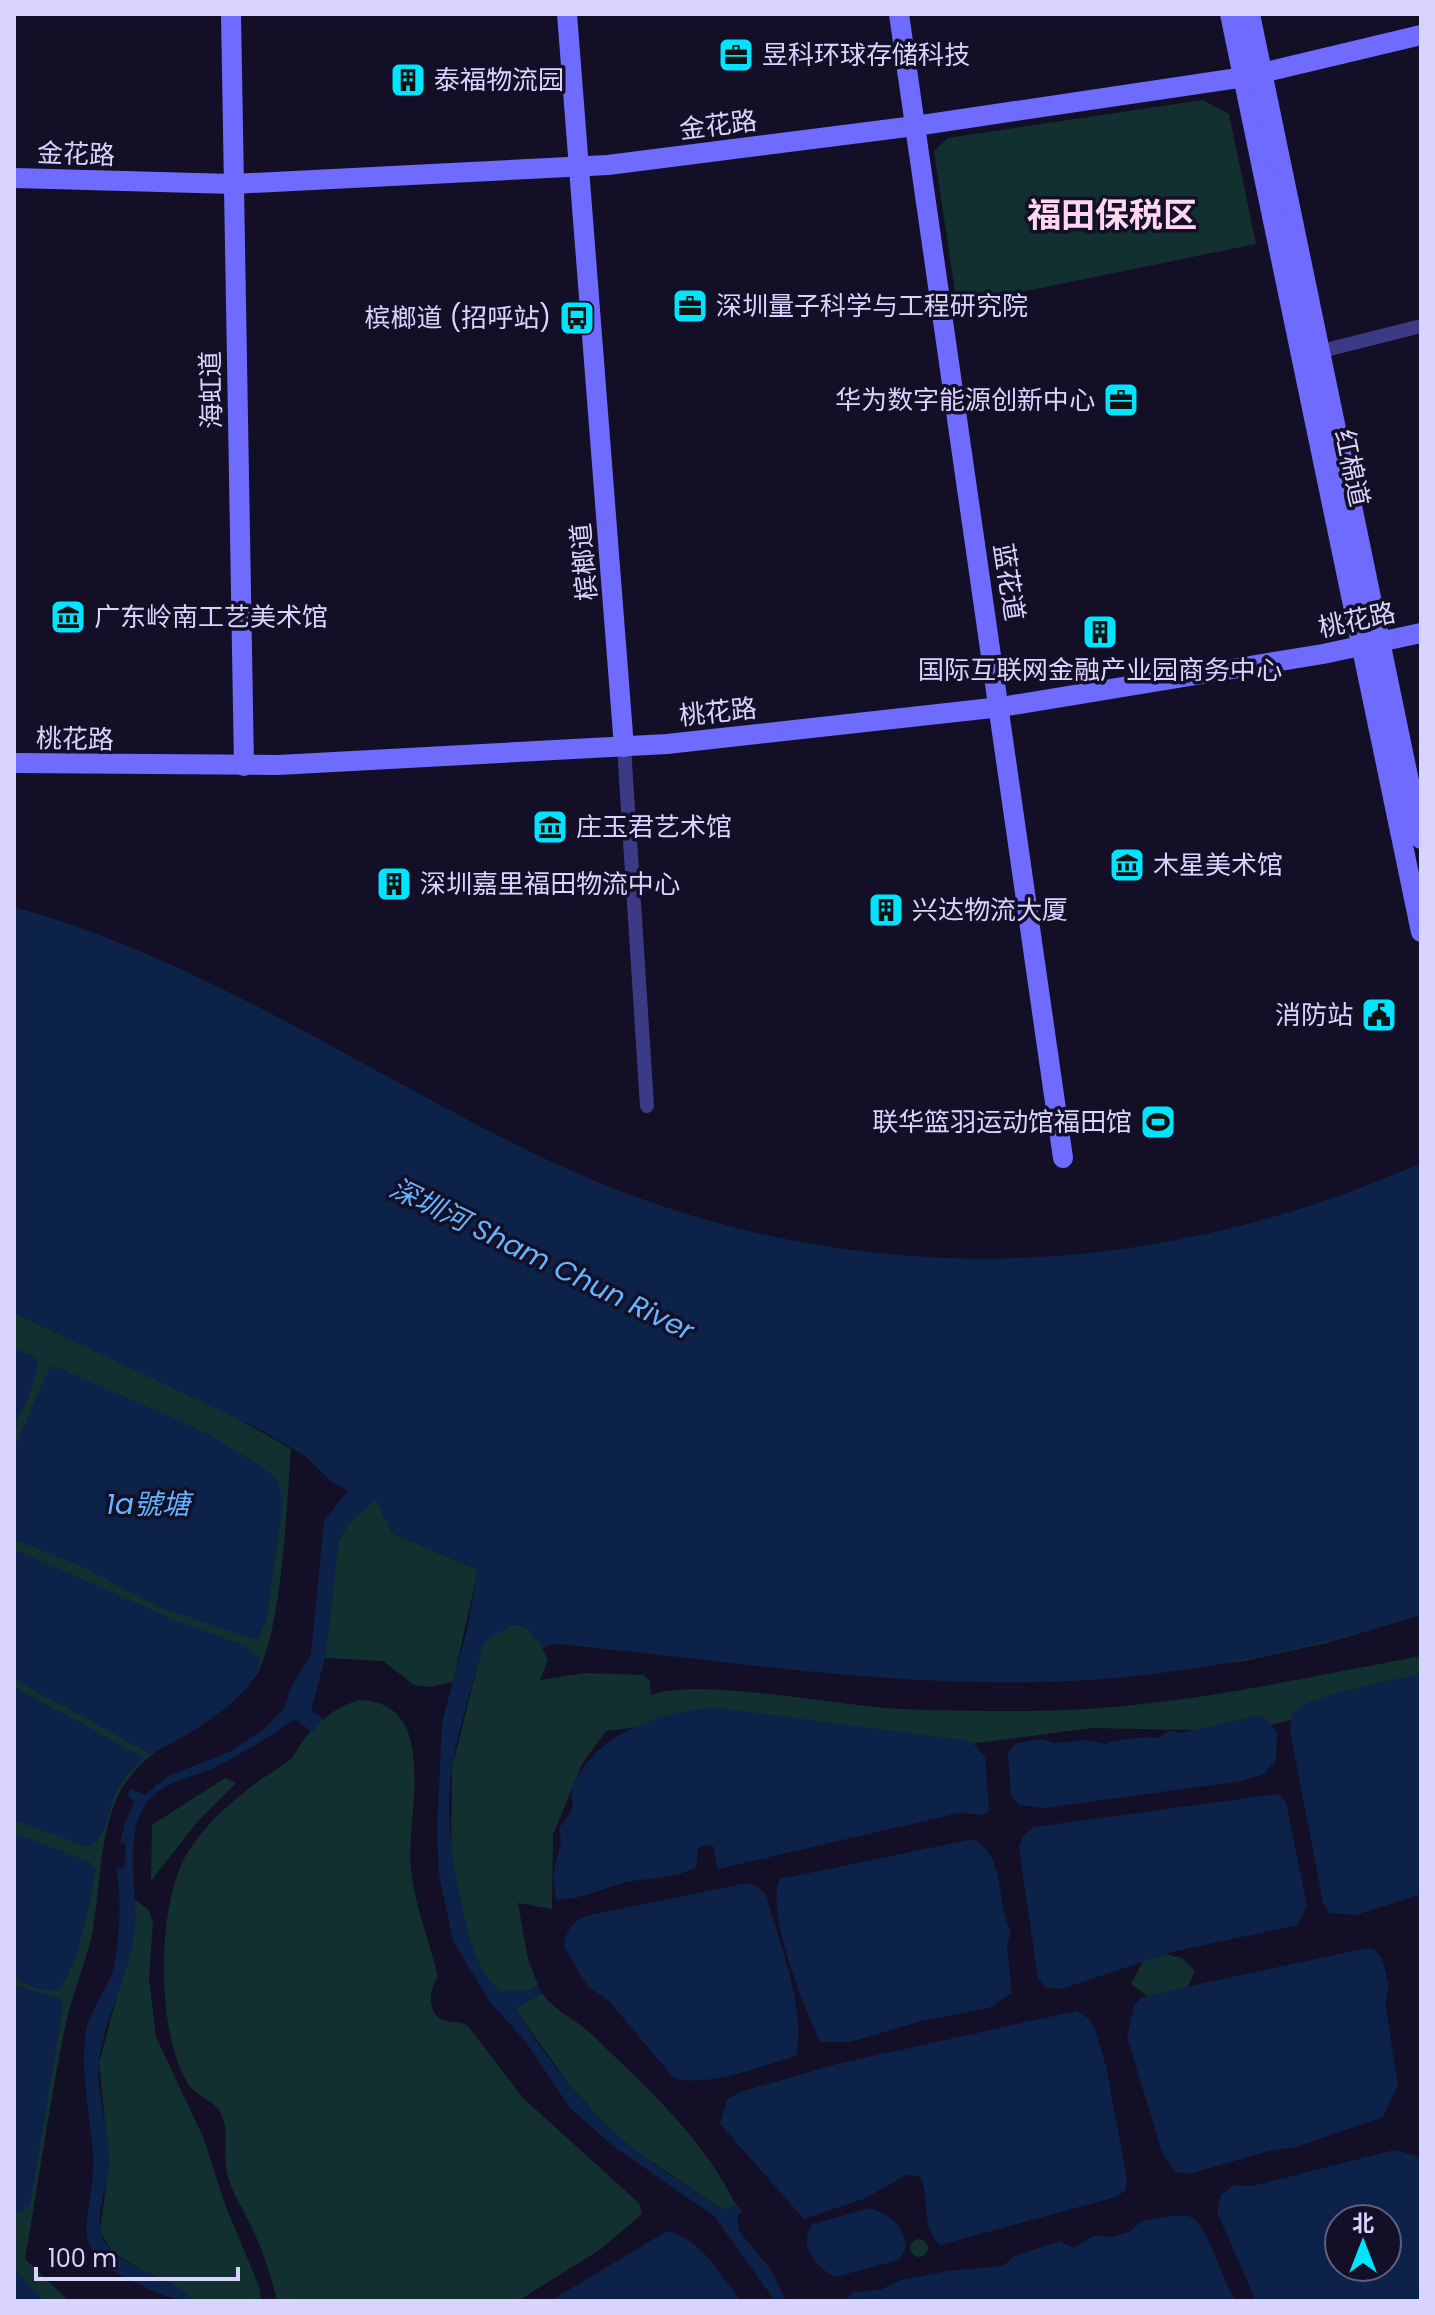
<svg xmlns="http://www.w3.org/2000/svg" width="1435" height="2315" viewBox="0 0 1435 2315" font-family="Poppins,'Noto Sans SC',sans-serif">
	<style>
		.green { fill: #12302f }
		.water { fill: #0c2248; fill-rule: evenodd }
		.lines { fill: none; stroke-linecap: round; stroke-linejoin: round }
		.street { stroke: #3d3a85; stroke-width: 14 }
		.secondary { stroke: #6f6bff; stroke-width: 20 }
		.labels { text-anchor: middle; stroke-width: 7; stroke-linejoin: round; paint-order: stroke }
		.poi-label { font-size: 26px; fill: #d9d4ff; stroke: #130f26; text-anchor: start }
		.street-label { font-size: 26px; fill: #d9d4ff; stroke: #130f26 }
		.water-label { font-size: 28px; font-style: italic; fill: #62b6ff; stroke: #130f26 }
		.district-label { font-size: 34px; font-weight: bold; fill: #ffd6f0; stroke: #130f26 }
	</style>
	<rect width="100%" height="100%" fill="#130f26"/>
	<g class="green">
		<path d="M 1203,100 L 1229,114 L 1256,244 L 957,305 L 934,151 L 948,138 Z"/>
		<path d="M 14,1313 L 221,1409 L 291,1449 C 287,1499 282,1643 253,1680 C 213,1728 138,1742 115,1803 C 99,1843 100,1891 92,1934 C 85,1967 70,1999 64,2032 C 49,2108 38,2184 25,2259 L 69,2301 L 14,2301 Z"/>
		<path d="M 376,1499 L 392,1533 L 478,1570 L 453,1682 L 430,1687 L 414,1685 L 383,1661 L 325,1658 L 338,1542 L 350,1522 Z"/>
		<path d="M 1421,1615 L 1327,1643 L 1239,1662 L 1071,1681 L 978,1682 L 828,1672 L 550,1643 L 542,1648 L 548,1660 L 540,1680 L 585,1673 L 643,1675 L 650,1681 L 651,1695 C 696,1678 832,1704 886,1708 C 930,1711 975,1711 1019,1711 C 1155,1712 1288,1681 1421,1656 L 1421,1683 L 1279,1723 L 1236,1731 L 1092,1728 L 954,1746 L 673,1723 L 606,1731 L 582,1764 L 553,1835 L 552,1909 L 518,1903 L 528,1959 L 538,1985 L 526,1991 L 500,1991 L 487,1979 L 471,1948 L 451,1859 L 452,1768 L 482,1647 L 488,1638 L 509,1625 Z"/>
		<path d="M 359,1700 C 443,1702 405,1818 411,1870 C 415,1907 430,1942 438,1977 C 429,1989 427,2011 441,2019 C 449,2024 458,2020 467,2025 L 524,2099 L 639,2203 L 642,2214 L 601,2249 L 518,2301 L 277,2301 C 271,2276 263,2250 251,2226 C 242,2206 228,2188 226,2165 C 223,2147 230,2130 220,2112 C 214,2100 197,2097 189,2085 C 155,2033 156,1901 189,1850 C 213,1814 248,1787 283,1765 C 293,1759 296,1751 302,1742 C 318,1721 334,1708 359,1700 Z"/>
		<path d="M 225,1778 L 236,1783 L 197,1822 L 151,1881 L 152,1825 Z"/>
		<path d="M 135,1900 L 148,1909 L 153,1922 L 149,1978 L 156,2037 L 204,2139 L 224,2202 L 260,2289 L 261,2301 L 194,2301 L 113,2253 L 100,2231 L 109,2163 L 99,2063 L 135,1929 Z"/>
		<path d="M 1149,1950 L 1182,1958 L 1195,1971 L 1183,1997 L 1161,2006 L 1131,1984 Z"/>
		<path d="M 542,1993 C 553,2010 574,2018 589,2032 C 643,2084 703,2137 736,2205 L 726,2210 L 715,2205 L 629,2146 L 604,2123 L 571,2087 L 518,2013 L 518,2007 Z"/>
		<circle cx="919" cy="2248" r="9"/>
	</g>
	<g class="water">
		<path d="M 14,907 C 199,958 358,1067 529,1151 C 816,1293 1129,1292 1421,1163 L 1421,1615 C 1306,1650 1191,1675 1070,1681 C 900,1689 726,1661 557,1643 L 542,1648 L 529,1630 L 516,1624 L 489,1638 L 482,1647 C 472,1686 459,1727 452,1767 C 445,1814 452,1863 462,1909 C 469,1940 476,1968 500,1991 L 526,1991 L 538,1985 L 542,1993 L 518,2007 L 518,2013 C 549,2061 584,2109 629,2145 C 656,2167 686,2185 715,2205 L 726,2210 L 736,2205 L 743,2211 L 737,2216 L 739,2231 L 772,2271 L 786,2301 L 775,2301 L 714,2216 L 613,2146 L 570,2108 L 526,2042 L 490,2002 L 453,1941 L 439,1875 L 437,1830 L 442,1722 L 467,1630 L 478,1570 L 392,1533 L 376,1500 L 350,1522 L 338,1542 L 325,1658 L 311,1711 L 323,1718 L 313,1733 L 295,1719 C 271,1736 245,1752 218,1766 C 198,1776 169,1780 152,1797 C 121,1826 138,1889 135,1926 C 131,1974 105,2014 99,2061 C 95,2094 110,2130 109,2164 C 108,2184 94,2217 102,2236 C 118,2272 170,2272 194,2301 C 173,2301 158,2293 138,2284 C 57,2248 97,2219 93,2153 C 90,2115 81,2076 85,2038 C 87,2016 102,1996 111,1976 C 120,1953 122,1892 116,1868 L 124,1869 L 126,1844 L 120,1843 L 125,1822 L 135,1802 L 127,1795 L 131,1788 L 145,1795 L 168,1776 L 229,1752 L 263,1730 L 284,1708 L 291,1687 L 311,1654 L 324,1520 L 348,1491 L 332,1482 L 305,1456 L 259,1429 L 14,1313 Z"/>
		<path d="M 14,1349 L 39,1359 L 30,1395 L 14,1425 Z"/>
		<path d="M 50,1367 L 58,1367 C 131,1402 214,1428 277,1479 L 283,1503 L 266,1622 L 257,1640 L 157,1606 L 78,1565 L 14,1539 L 14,1448 Z"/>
		<path d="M 14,1549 L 177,1621 L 248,1647 L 259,1658 C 262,1695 180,1740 151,1754 L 14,1679 Z"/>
		<path d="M 1421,1673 L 1421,1894 L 1356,1915 L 1329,1913 L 1323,1903 L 1290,1731 C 1291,1726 1291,1717 1294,1712 C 1304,1696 1399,1680 1421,1673 Z"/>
		<path d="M 14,1687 L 145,1758 C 133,1769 123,1778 116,1793 C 106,1812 109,1838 87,1847 L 14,1820 Z"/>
		<path d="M 717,1708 L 971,1741 L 985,1756 L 989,1810 L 984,1815 L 959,1813 L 718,1869 L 713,1846 L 703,1845 L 698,1849 L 696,1867 C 673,1880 648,1877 623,1883 C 599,1890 581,1899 556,1900 L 553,1874 L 561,1841 L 559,1828 C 563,1823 571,1814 572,1807 C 574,1801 570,1795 572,1789 C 594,1732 664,1710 717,1708 Z"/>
		<path d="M 1262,1715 L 1277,1732 L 1276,1761 L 1264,1774 L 1242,1781 L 1044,1808 L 1019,1805 L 1011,1796 L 1008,1753 L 1016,1743 L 1043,1739 L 1054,1743 L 1088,1740 L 1106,1744 C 1114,1739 1149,1736 1159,1738 L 1170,1730 L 1180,1733 Z"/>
		<path d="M 1278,1794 L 1286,1802 L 1307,1905 L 1298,1925 L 1172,1952 L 1061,1989 L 1046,1988 L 1038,1979 L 1019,1848 L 1023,1836 L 1034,1827 Z"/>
		<path d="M 14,1833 L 90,1862 L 96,1869 C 91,1894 77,1980 55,1991 L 32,1987 L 14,1978 Z"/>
		<path d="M 973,1839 C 1007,1857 995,1901 1011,1931 L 1007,1945 L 1012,1993 L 989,2008 L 922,2021 L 850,2042 L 820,2042 C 805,2009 764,1910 780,1879 Z"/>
		<path d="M 747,1883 L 759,1887 L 767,1897 C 779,1942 807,2012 796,2056 C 761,2065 706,2090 673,2077 L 608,2000 L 588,1987 L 564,1947 C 566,1931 571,1923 585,1916 Z"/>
		<path d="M 1367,1948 L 1375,1950 L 1382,1959 L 1389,1985 L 1385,2002 L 1398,2085 L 1383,2117 L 1296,2147 L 1269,2151 L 1189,2174 L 1175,2172 L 1162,2152 L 1127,2037 L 1134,2005 L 1141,1998 L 1176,1989 Z"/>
		<path d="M 14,1985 L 60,1999 L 63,2006 L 30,2205 L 21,2212 L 14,2211 Z"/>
		<path d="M 1076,2011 L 1088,2018 L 1095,2029 L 1106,2066 L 1127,2179 L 1126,2190 L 1116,2197 L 940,2245 C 919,2226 932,2199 919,2176 L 906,2175 L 866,2198 L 804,2219 L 720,2124 L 727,2099 L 740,2092 L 837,2064 Z"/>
		<path d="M 1394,2150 L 1421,2157 L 1421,2301 L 1256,2301 L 1217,2212 L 1221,2195 L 1234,2185 L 1252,2186 ZM 1339,2219 L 1387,2219 L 1387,2267 L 1339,2267 Z"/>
		<path d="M 870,2208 C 892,2216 902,2223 906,2247 L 899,2260 L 835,2277 C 815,2267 797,2244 813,2224 Z"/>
		<path d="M 1172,2216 C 1177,2216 1186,2215 1191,2217 C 1208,2224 1222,2282 1236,2301 L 846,2301 L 853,2292 L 880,2290 L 901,2280 L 948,2271 L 1003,2266 L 1014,2256 L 1060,2241 L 1073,2248 L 1096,2235 L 1110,2237 L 1129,2232 L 1142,2221 Z"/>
		<path d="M 667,2231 C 702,2239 719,2273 740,2301 L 550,2301 Z"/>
		<path d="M 14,2268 L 44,2301 L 14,2301 Z"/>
	</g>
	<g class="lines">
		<g class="street">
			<path d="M 1314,353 L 1421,326"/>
			<path d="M 624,747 L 647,1106"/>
		</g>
		<g class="secondary">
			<path d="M 231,14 L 244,766"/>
			<path d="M 567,14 L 624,747"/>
			<path d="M 899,14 L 1063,1158"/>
			<path d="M 1230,14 L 1421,932"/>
			<path d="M 1250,14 L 1421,839"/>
			<path d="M 14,178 L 233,184 L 608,165 L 915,126 L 1245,77 L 1421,35"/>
			<path d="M 14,763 L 278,765 L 667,744 L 1001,707 L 1323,654 L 1421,633"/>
		</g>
	</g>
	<defs>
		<symbol id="office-square" viewBox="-11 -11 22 22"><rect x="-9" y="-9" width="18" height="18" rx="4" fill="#00e5ff" stroke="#130f26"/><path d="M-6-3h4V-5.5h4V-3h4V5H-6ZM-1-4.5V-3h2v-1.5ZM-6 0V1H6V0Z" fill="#111"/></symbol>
		<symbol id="building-square" viewBox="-11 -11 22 22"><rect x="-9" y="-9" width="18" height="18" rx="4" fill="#00e5ff" stroke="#130f26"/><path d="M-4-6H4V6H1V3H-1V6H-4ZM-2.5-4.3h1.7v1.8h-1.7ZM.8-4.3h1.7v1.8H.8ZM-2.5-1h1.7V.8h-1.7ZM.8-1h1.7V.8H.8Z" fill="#111"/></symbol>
		<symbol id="bus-square" viewBox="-11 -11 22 22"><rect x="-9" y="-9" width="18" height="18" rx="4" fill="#00e5ff" stroke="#130f26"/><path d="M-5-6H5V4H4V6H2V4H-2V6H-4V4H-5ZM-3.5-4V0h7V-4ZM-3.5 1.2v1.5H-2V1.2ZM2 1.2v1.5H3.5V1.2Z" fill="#111"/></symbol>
		<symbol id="museum-square" viewBox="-11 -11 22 22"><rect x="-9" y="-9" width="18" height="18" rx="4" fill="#00e5ff" stroke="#130f26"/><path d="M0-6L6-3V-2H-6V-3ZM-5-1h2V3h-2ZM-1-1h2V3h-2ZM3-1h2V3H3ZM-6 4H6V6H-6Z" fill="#111"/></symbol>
		<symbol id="civic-square" viewBox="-11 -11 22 22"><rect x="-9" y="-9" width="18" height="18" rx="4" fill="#00e5ff" stroke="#130f26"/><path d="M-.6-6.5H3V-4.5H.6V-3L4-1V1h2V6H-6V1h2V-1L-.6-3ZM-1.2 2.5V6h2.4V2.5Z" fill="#111"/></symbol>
		<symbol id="stadium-square" viewBox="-11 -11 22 22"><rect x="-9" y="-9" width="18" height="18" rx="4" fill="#00e5ff" stroke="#130f26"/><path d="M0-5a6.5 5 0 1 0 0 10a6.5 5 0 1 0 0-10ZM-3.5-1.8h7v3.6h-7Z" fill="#111"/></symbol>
	</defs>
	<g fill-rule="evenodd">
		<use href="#office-square" x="716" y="35" width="40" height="40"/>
		<use href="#building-square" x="388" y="60" width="40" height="40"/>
		<use href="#office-square" x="670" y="286" width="40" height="40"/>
		<use href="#bus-square" x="557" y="298" width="40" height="40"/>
		<use href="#office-square" x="1101" y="380" width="40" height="40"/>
		<use href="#museum-square" x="48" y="597" width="40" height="40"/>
		<use href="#building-square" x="1080" y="612" width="40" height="40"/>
		<use href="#museum-square" x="530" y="807" width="40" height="40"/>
		<use href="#museum-square" x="1107" y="845" width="40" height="40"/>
		<use href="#building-square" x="374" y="864" width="40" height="40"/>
		<use href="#building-square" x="866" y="890" width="40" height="40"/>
		<use href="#civic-square" x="1359" y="995" width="40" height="40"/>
		<use href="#stadium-square" x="1138" y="1102" width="40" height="40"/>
	</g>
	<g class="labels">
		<g class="poi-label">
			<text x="762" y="64">昱科环球存储科技</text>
			<text x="434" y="89">泰福物流园</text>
			<text x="716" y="315">深圳量子科学与工程研究院</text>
			<text x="551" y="327" text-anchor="end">槟榔道 (招呼站)</text>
			<text x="1095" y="409" text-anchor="end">华为数字能源创新中心</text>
			<text x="94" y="626">广东岭南工艺美术馆</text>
			<text x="1100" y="679" text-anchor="middle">国际互联网金融产业园商务中心</text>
			<text x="576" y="836">庄玉君艺术馆</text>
			<text x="1153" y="874">木星美术馆</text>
			<text x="420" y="893">深圳嘉里福田物流中心</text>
			<text x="912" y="919">兴达物流大厦</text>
			<text x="1353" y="1024" text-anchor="end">消防站</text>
			<text x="1132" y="1131" text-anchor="end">联华篮羽运动馆福田馆</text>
		</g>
		<g class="street-label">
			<text transform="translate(718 125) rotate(-7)" y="9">金花路</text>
			<text transform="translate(76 154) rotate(2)" y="9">金花路</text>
			<text transform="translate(211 390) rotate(-91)" y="9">海虹道</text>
			<text transform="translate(1352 468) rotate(78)" y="9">红棉道</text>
			<text transform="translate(584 562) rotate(-95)" y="9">槟榔道</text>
			<text transform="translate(1009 582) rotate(81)" y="9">蓝花道</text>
			<text transform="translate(1357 620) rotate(-12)" y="9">桃花路</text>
			<text transform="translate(718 712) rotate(-6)" y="9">桃花路</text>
			<text transform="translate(75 739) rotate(1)" y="9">桃花路</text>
		</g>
		<g class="water-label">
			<text transform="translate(542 1259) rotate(26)" y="10">深圳河 Sham Chun River</text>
			<text x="148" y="1514">1a號塘</text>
		</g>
		<g class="district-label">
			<text x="1112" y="227">福田保税区</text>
		</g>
	</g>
	<rect width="1435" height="2315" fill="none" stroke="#d9d4ff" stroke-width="32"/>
	<g transform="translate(1363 2243)"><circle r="38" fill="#130f26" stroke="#625e7d" stroke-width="2"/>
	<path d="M0-6L14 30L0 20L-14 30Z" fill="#00e5ff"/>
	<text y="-12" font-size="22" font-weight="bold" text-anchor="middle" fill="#d9d4ff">北</text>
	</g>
	<path d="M36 2267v12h202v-12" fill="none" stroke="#d9d4ff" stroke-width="4"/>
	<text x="48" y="2267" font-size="24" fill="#d9d4ff" stroke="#130f26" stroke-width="6" paint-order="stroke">100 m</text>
</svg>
